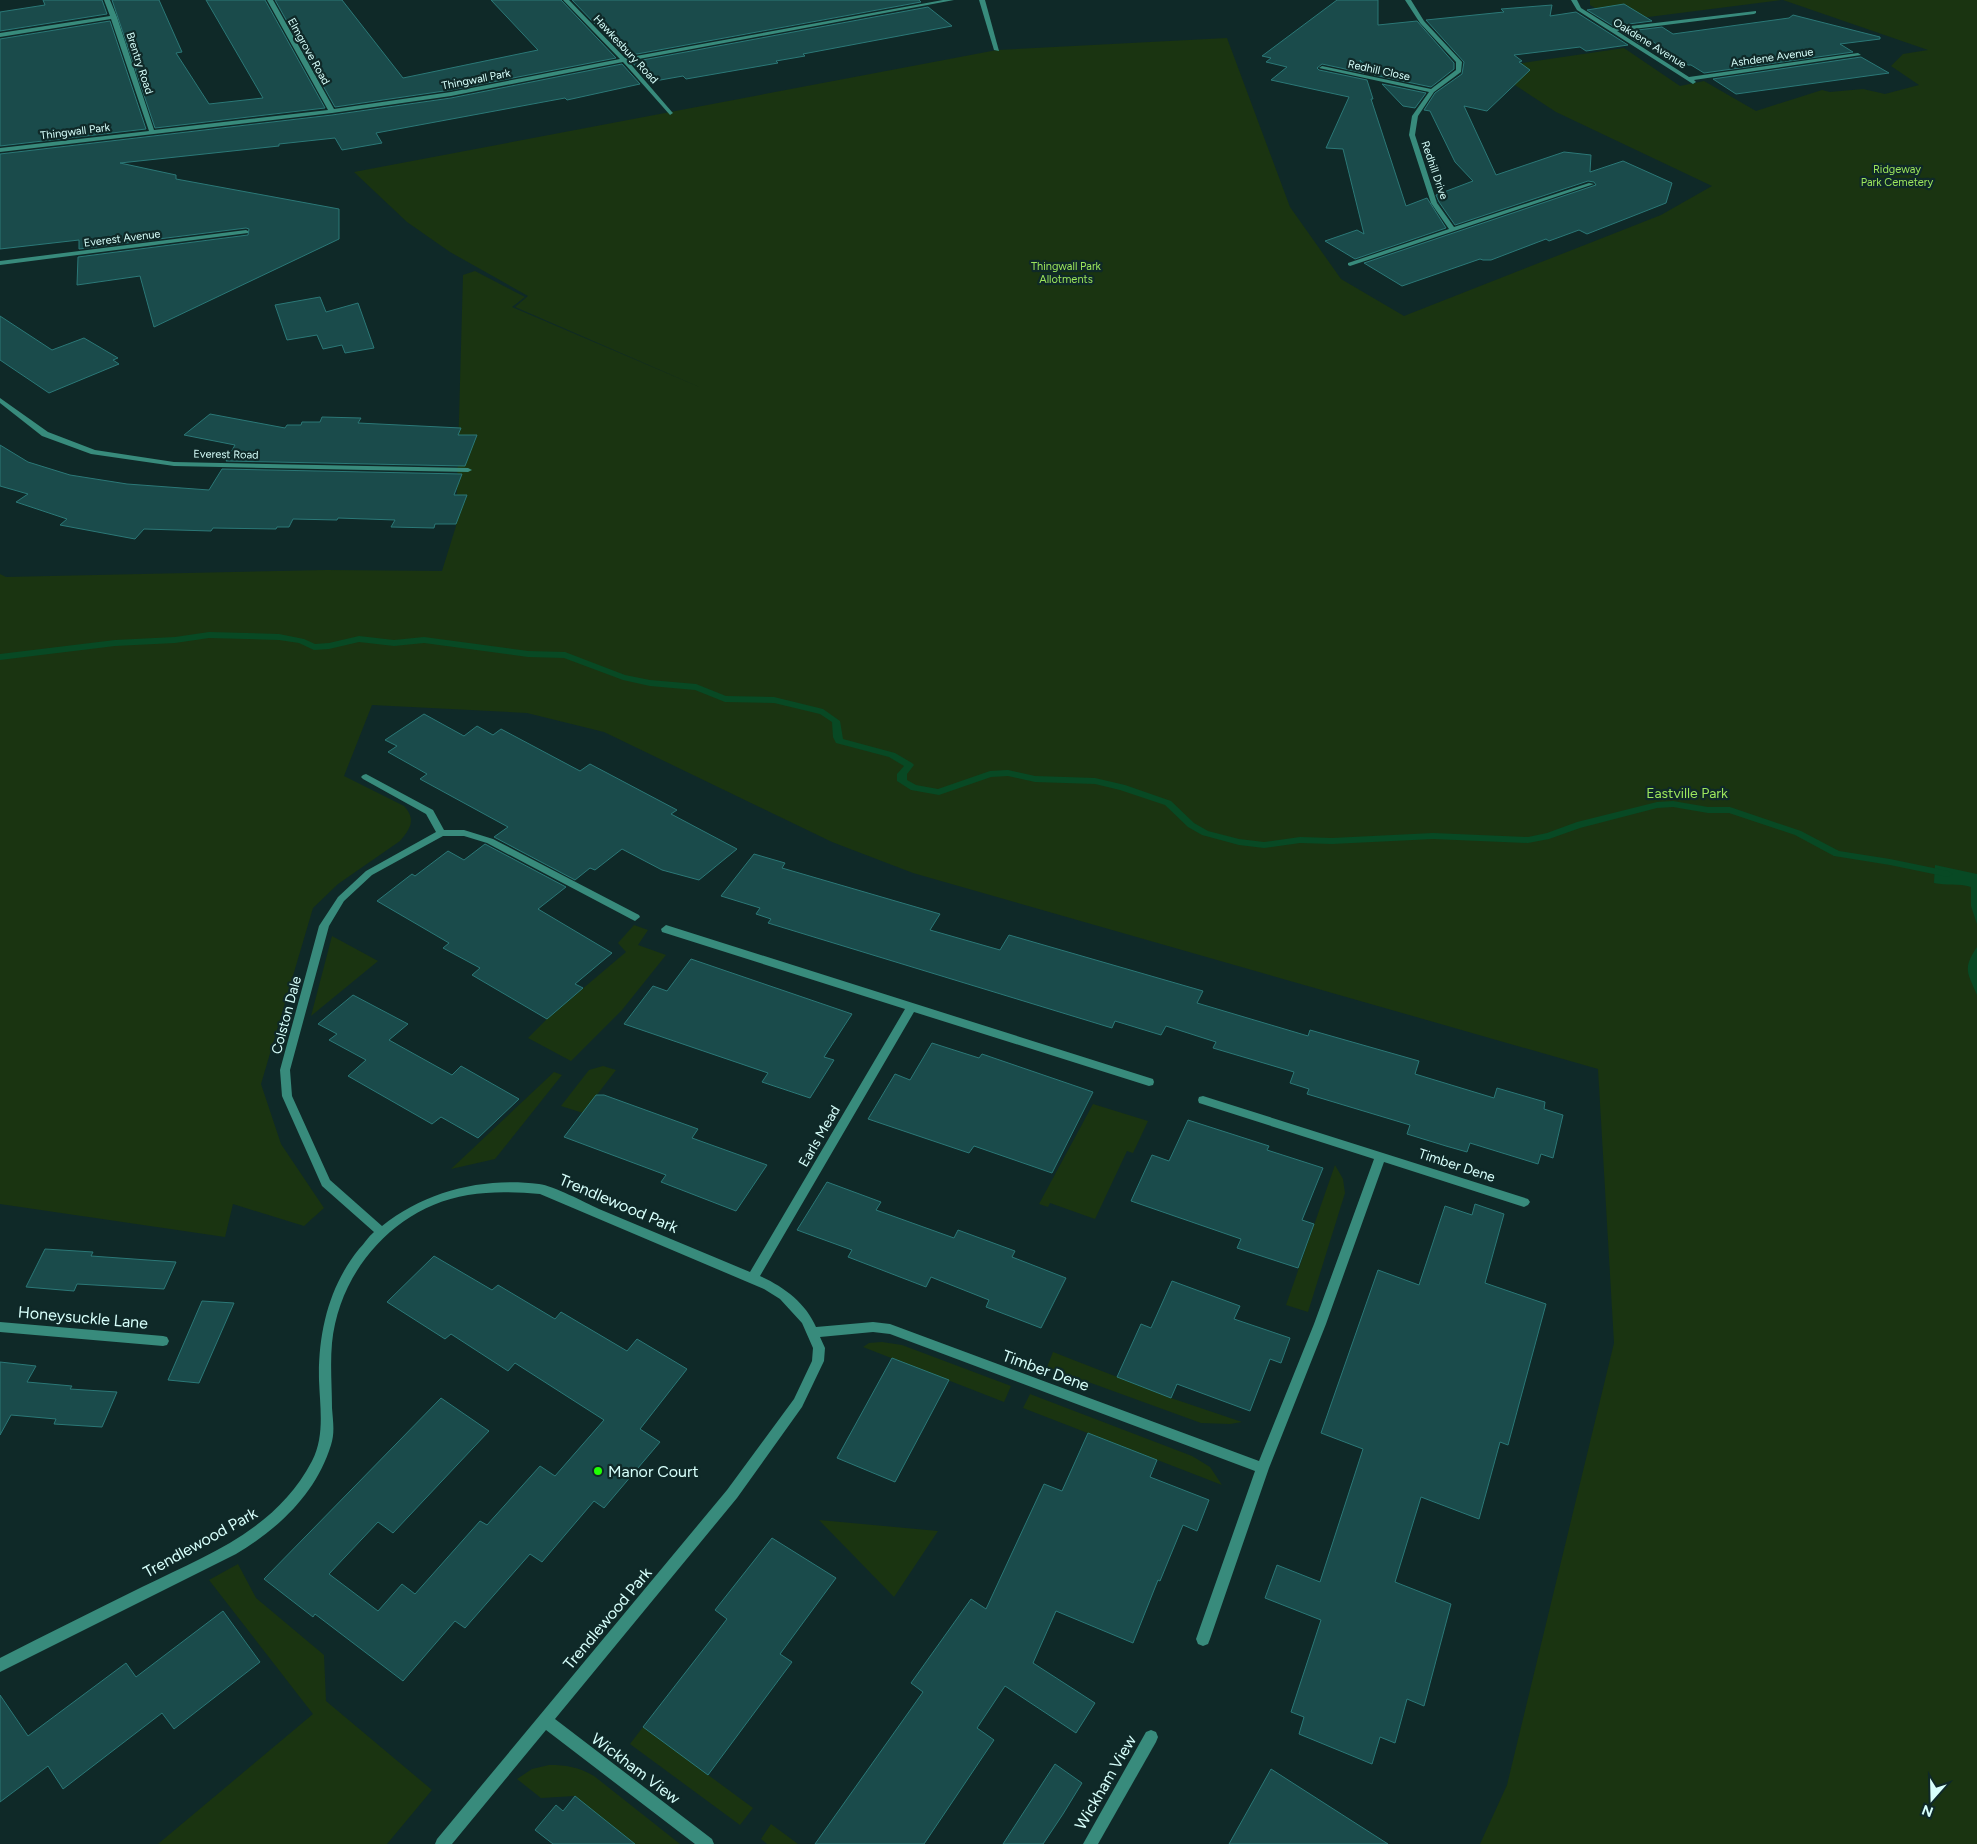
<svg xmlns="http://www.w3.org/2000/svg" width="1977" height="1844" viewBox="0 0 1977 1844" font-family="Figtree,sans-serif">
	<style>
		.green { fill: #1a3411 }
		.water { fill: #084924 }
		.lines { fill: none; stroke-linecap: round; stroke-linejoin: round }
		.stream { fill: #084924; fill-rule: evenodd }
		.building { fill: #1a4b4b; stroke: #2b7877 }
		.minor { fill: #388b7c; fill-rule: evenodd }
		.poi-dot { fill: #1fff03; stroke: #0f2928; stroke-width: 2 }
		.labels { text-anchor: middle; stroke-width: 4.5; stroke-linejoin: round; paint-order: stroke }
		.far-street-label { font-size: 11px; fill: #d7fffb; stroke: #0f2928 }
		.far-park-label { font-size: 11px; fill: #9ce65c; stroke: #0f2928 }
		.park-label { font-size: 14px; fill: #9ce65c; stroke: #0f2928 }
		.street-label { font-size: 14px; fill: #d7fffb; stroke: #0f2928 }
		.near-street-label { font-size: 16px; fill: #d7fffb; stroke: #0f2928 }
		.near-poi-label { font-size: 16px; fill: #d7fffb; stroke: #0f2928; text-anchor: start }
	</style>
	<rect width="100%" height="100%" fill="#0f2928"/>
	<g class="green">
		<path d="M 1590,0 L 1781,0 L 1617,21 L 1590,5 Z"/>
		<path d="M 1783,0 L 1977,0 L 1977,1844 L 1480,1844 L 1507,1785 L 1614,1343 L 1598,1069 L 913,873 L 832,842 L 604,732 L 527,713 L 372,705 L 344,776 L 404,806 C 416,819 411,828 400,841 L 338,884 L 313,908 L 261,1084 L 281,1144 L 324,1208 L 304,1226 L 233,1204 L 225,1237 L 0,1204 L 0,574 L 6,577 L 327,570 L 442,571 L 456,526 L 463,275 L 475,271 L 525,297 L 512,307 L 704,389 L 515,307 L 528,296 L 450,252 L 407,222 L 354,172 L 997,50 L 1227,38 L 1290,207 L 1341,279 L 1404,316 L 1661,215 L 1712,186 L 1556,112 L 1489,68 L 1624,48 L 1680,86 L 1704,81 L 1756,111 L 1822,90 L 1830,92 L 1863,89 L 1885,94 L 1919,85 L 1891,66 L 1903,54 L 1928,50 Z"/>
		<path d="M 634,925 L 648,930 L 638,945 L 666,955 L 622,1010 L 571,1061 L 528,1038 L 547,1019 L 626,952 L 618,943 Z"/>
		<path d="M 332,936 L 378,961 L 311,1016 Z"/>
		<path d="M 603,1066 L 616,1070 L 583,1113 L 561,1106 L 589,1070 Z"/>
		<path d="M 554,1072 L 562,1075 L 495,1159 L 451,1169 Z"/>
		<path d="M 1093,1104 L 1148,1121 L 1133,1153 L 1127,1151 L 1095,1219 L 1050,1203 L 1048,1207 L 1039,1204 Z"/>
		<path d="M 1335,1165 L 1343,1179 L 1345,1193 L 1308,1312 L 1286,1305 Z"/>
		<path d="M 882,1342 L 902,1345 L 1011,1386 L 1004,1402 L 863,1347 L 869,1343 Z"/>
		<path d="M 1053,1352 L 1171,1398 L 1242,1422 L 1230,1424 L 1201,1423 L 1047,1367 Z"/>
		<path d="M 1030,1394 L 1192,1456 L 1210,1467 L 1222,1485 L 1023,1408 Z"/>
		<path d="M 819,1520 L 938,1531 L 894,1597 Z"/>
		<path d="M 238,1564 L 256,1598 L 324,1655 L 326,1701 L 432,1790 L 387,1844 L 158,1844 L 313,1714 L 209,1580 Z"/>
		<path d="M 643,1727 L 753,1808 L 740,1825 L 630,1744 Z"/>
		<path d="M 549,1765 C 566,1765 579,1767 594,1776 L 680,1844 L 635,1844 L 575,1796 L 541,1798 L 517,1779 L 532,1769 Z"/>
		<path d="M 771,1824 L 798,1844 L 767,1844 L 761,1839 Z"/>
	</g>
	<g class="water">
		<path d="M 1935,865 L 1977,874 L 1977,924 L 1971,906 L 1971,887 C 1958,883 1947,886 1934,883 Z"/>
		<path d="M 1977,947 L 1977,995 C 1968,973 1962,969 1977,947 Z"/>
	</g>
	<g class="lines">
		<path class="stream" d="M 209,632 L 279,634 L 304,639 L 315,644 L 329,643 L 359,636 L 394,640 L 424,637 L 528,651 L 565,652 L 625,675 L 650,680 L 696,684 L 726,696 L 774,697 L 823,709 L 840,721 L 843,739 L 895,753 L 912,763 L 914,765 L 907,774 L 907,780 L 916,785 L 938,789 L 990,771 L 1008,770 L 1035,776 L 1095,778 L 1125,785 L 1171,801 L 1194,823 L 1208,831 L 1239,839 L 1264,842 L 1300,837 L 1332,838 L 1433,833 L 1528,837 L 1547,833 L 1577,822 L 1657,802 L 1673,801 L 1708,807 L 1730,807 L 1801,831 L 1839,851 L 1890,859 L 1948,871 L 1953,874 L 1948,877 L 1890,865 L 1834,856 L 1795,835 L 1729,813 L 1708,813 L 1673,807 L 1657,808 L 1580,828 L 1549,839 L 1528,843 L 1433,839 L 1332,844 L 1300,843 L 1264,848 L 1239,845 L 1202,835 L 1188,827 L 1165,805 L 1120,790 L 1095,784 L 1035,782 L 1008,776 L 991,777 L 939,795 L 911,790 L 897,781 L 897,774 L 904,766 L 889,757 L 836,743 L 833,737 L 832,722 L 820,714 L 774,703 L 725,702 L 695,690 L 650,686 L 623,680 L 564,658 L 528,657 L 424,643 L 394,646 L 359,642 L 329,649 L 314,650 L 299,643 L 279,640 L 209,638 L 175,643 L 115,646 L 0,660 L 0,654 L 115,640 L 175,637 Z"/>
	</g>
	<g class="building">
		<path d="M 43,0 L 102,0 L 107,14 L 0,31 L 0,12 L 45,5 Z"/>
		<path d="M 112,0 L 159,0 L 182,52 L 176,53 L 209,104 L 263,98 L 206,0 L 265,0 L 325,108 L 155,128 Z"/>
		<path d="M 275,0 L 342,0 L 403,78 L 538,50 L 491,0 L 561,0 L 616,58 L 451,90 L 335,107 Z"/>
		<path d="M 572,0 L 919,0 L 921,2 L 626,56 Z"/>
		<path d="M 1337,0 L 1378,0 L 1378,25 L 1417,21 L 1454,63 L 1454,69 L 1431,87 L 1374,75 L 1360,60 L 1364,73 L 1322,64 L 1317,68 L 1319,70 L 1367,80 L 1373,99 L 1371,99 L 1406,206 L 1427,198 L 1446,228 L 1355,259 L 1325,241 L 1357,230 L 1364,234 L 1343,149 L 1326,148 L 1349,97 L 1271,80 L 1287,67 L 1266,62 L 1271,58 L 1262,56 Z"/>
		<path d="M 1624,4 L 1652,21 L 1613,26 L 1587,10 Z"/>
		<path d="M 1552,5 L 1550,16 L 1576,12 L 1628,45 L 1586,51 L 1580,47 L 1514,55 L 1522,61 L 1519,62 L 1530,70 L 1487,111 L 1464,106 L 1496,175 L 1564,152 L 1591,155 L 1590,172 L 1623,161 L 1672,183 L 1666,203 L 1587,234 L 1579,230 L 1549,241 L 1546,239 L 1491,260 L 1483,260 L 1480,259 L 1402,286 L 1364,263 L 1596,185 L 1594,182 L 1588,181 L 1455,225 L 1439,202 L 1436,195 L 1473,181 L 1455,162 L 1430,111 L 1424,110 L 1435,93 L 1462,74 L 1464,62 L 1426,20 L 1504,12 L 1501,9 Z"/>
		<path d="M 928,7 L 952,26 L 803,54 L 805,56 L 776,61 L 778,63 L 686,79 L 683,76 L 649,82 L 632,62 Z"/>
		<path d="M 1793,15 L 1880,37 L 1880,39 L 1840,44 L 1853,52 L 1704,73 L 1691,65 L 1688,65 L 1652,41 L 1639,43 L 1622,32 L 1662,27 L 1673,34 L 1789,18 Z"/>
		<path d="M 110,21 L 146,129 L 0,146 L 0,39 Z"/>
		<path d="M 1861,57 L 1889,73 L 1736,94 L 1713,79 Z"/>
		<path d="M 622,64 L 640,84 L 567,100 L 565,98 L 376,133 L 382,143 L 342,150 L 335,138 L 279,144 L 279,146 L 120,163 L 176,175 L 176,179 L 339,209 L 339,239 L 154,327 L 140,276 L 77,285 L 78,257 L 248,235 L 249,229 L 246,228 L 79,249 L 79,240 L 0,249 L 0,154 L 332,115 L 451,98 Z"/>
		<path d="M 1382,84 L 1426,93 L 1415,108 L 1403,106 Z"/>
		<path d="M 320,297 L 326,312 L 358,303 L 374,348 L 345,353 L 342,345 L 323,349 L 317,335 L 287,340 L 275,305 Z"/>
		<path d="M 0,316 L 52,350 L 84,338 L 118,358 L 113,360 L 119,364 L 49,393 L 0,360 Z"/>
		<path d="M 210,414 L 285,428 L 287,425 L 301,425 L 302,422 L 320,422 L 322,417 L 361,418 L 358,423 L 461,428 L 458,435 L 477,435 L 465,466 L 226,461 L 235,445 L 184,435 Z"/>
		<path d="M 0,445 L 28,462 L 70,475 L 127,484 L 209,490 L 222,469 L 462,474 L 454,495 L 467,495 L 456,524 L 435,524 L 434,528 L 391,527 L 395,520 L 338,518 L 337,520 L 293,519 L 289,527 L 277,527 L 276,529 L 213,528 L 211,531 L 144,529 L 135,539 L 60,525 L 67,519 L 16,502 L 28,494 L 0,486 Z"/>
		<path d="M 424,714 L 464,736 L 477,726 L 493,735 L 501,729 L 580,771 L 590,764 L 677,810 L 671,814 L 737,849 L 699,880 L 662,870 L 622,849 L 595,870 L 590,868 L 575,880 L 494,837 L 508,827 L 420,779 L 427,774 L 388,752 L 397,746 L 385,740 Z"/>
		<path d="M 485,844 L 566,887 L 538,909 L 612,953 L 575,984 L 583,988 L 547,1019 L 472,975 L 480,968 L 443,948 L 449,943 L 377,901 L 412,874 L 415,876 L 448,851 L 464,860 Z"/>
		<path d="M 754,854 L 785,863 L 782,868 L 940,914 L 930,930 L 1000,950 L 1009,935 L 1203,991 L 1197,1003 L 1308,1036 L 1310,1030 L 1419,1061 L 1415,1074 L 1494,1098 L 1497,1088 L 1545,1102 L 1544,1109 L 1563,1115 L 1553,1158 L 1541,1154 L 1538,1164 L 1470,1143 L 1467,1152 L 1446,1146 L 1407,1134 L 1410,1125 L 1307,1094 L 1309,1089 L 1290,1083 L 1294,1072 L 1213,1048 L 1216,1042 L 1166,1026 L 1161,1035 L 1115,1021 L 1112,1028 L 768,923 L 771,919 L 756,914 L 760,908 L 721,896 Z"/>
		<path d="M 691,959 L 852,1014 L 824,1057 L 834,1060 L 810,1098 L 762,1082 L 768,1073 L 624,1024 L 653,986 L 667,991 Z"/>
		<path d="M 353,995 L 408,1024 L 389,1040 L 452,1075 L 461,1066 L 519,1099 L 478,1138 L 441,1117 L 432,1124 L 348,1076 L 366,1060 L 329,1040 L 337,1034 L 318,1024 Z"/>
		<path d="M 932,1043 L 979,1058 L 982,1054 L 1093,1092 L 1052,1173 L 974,1146 L 969,1153 L 868,1119 L 895,1074 L 910,1080 Z"/>
		<path d="M 596,1095 L 604,1095 L 698,1129 L 692,1138 L 767,1165 L 736,1211 L 661,1182 L 666,1175 L 564,1137 Z"/>
		<path d="M 1188,1120 L 1269,1146 L 1267,1150 L 1323,1168 L 1302,1220 L 1314,1224 L 1298,1268 L 1237,1248 L 1241,1239 L 1131,1201 L 1152,1155 L 1169,1161 Z"/>
		<path d="M 827,1182 L 881,1202 L 876,1210 L 954,1238 L 958,1230 L 1015,1251 L 1012,1257 L 1066,1278 L 1041,1328 L 986,1307 L 989,1300 L 931,1277 L 926,1287 L 848,1257 L 852,1250 L 797,1230 Z"/>
		<path d="M 1475,1204 L 1504,1214 L 1485,1283 L 1546,1304 L 1508,1445 L 1500,1442 L 1479,1519 L 1421,1497 L 1395,1582 L 1451,1604 L 1424,1706 L 1407,1699 L 1395,1743 L 1380,1737 L 1372,1764 L 1299,1734 L 1304,1717 L 1291,1712 L 1321,1620 L 1265,1598 L 1277,1565 L 1320,1582 L 1363,1449 L 1321,1433 L 1378,1270 L 1419,1285 L 1445,1206 L 1472,1215 Z"/>
		<path d="M 45,1249 L 93,1252 L 91,1256 L 176,1262 L 164,1289 L 77,1284 L 74,1291 L 26,1287 Z"/>
		<path d="M 434,1256 L 492,1290 L 498,1285 L 555,1319 L 561,1312 L 627,1351 L 637,1339 L 687,1369 L 640,1429 L 660,1442 L 604,1508 L 594,1501 L 542,1562 L 530,1554 L 465,1628 L 455,1621 L 403,1681 L 315,1614 L 313,1617 L 264,1579 L 441,1398 L 489,1431 L 393,1533 L 378,1522 L 329,1574 L 378,1611 L 402,1584 L 415,1594 L 480,1521 L 487,1525 L 540,1466 L 555,1476 L 604,1420 L 515,1363 L 508,1371 L 451,1334 L 445,1339 L 387,1302 Z"/>
		<path d="M 1172,1281 L 1240,1306 L 1234,1319 L 1290,1338 L 1281,1363 L 1270,1359 L 1250,1411 L 1177,1384 L 1171,1398 L 1117,1377 L 1141,1324 L 1151,1328 Z"/>
		<path d="M 202,1301 L 234,1303 L 199,1383 L 168,1380 Z"/>
		<path d="M 892,1358 L 949,1380 L 895,1482 L 837,1458 Z"/>
		<path d="M 0,1362 L 36,1366 L 27,1382 L 72,1386 L 70,1389 L 117,1392 L 102,1427 L 54,1424 L 56,1419 L 11,1415 L 0,1435 Z"/>
		<path d="M 1088,1433 L 1157,1460 L 1150,1477 L 1209,1500 L 1197,1531 L 1183,1525 L 1160,1581 L 1158,1580 L 1133,1643 L 1056,1611 L 1033,1663 L 1095,1703 L 1076,1733 L 1005,1686 L 977,1728 L 994,1740 L 924,1844 L 815,1844 L 923,1692 L 911,1683 L 971,1599 L 986,1609 L 1044,1484 L 1062,1491 Z"/>
		<path d="M 772,1538 L 836,1578 L 780,1654 L 792,1662 L 708,1775 L 643,1727 L 727,1619 L 715,1610 Z"/>
		<path d="M 223,1611 L 260,1662 L 174,1729 L 162,1713 L 63,1789 L 48,1766 L 0,1802 L 0,1695 L 28,1736 L 126,1663 L 136,1677 Z"/>
		<path d="M 1055,1764 L 1082,1783 L 1063,1814 L 1043,1844 L 1003,1844 Z"/>
		<path d="M 1271,1769 L 1299,1787 L 1388,1844 L 1229,1844 Z"/>
		<path d="M 575,1796 L 635,1844 L 553,1844 L 535,1830 L 556,1805 L 563,1811 Z"/>
	</g>
	<g class="lines">
		<g class="minor">
			<path d="M 104,0 L 110,0 L 117,17 L 154,130 L 328,110 L 267,0 L 273,0 L 334,109 L 451,92 L 620,59 L 563,0 L 569,0 L 625,58 L 943,0 L 954,0 L 628,61 L 672,112 L 673,113 L 670,115 L 623,62 L 451,96 L 332,113 L 0,152 L 0,148 L 149,131 L 111,19 L 0,37 L 0,33 L 110,16 Z"/>
			<path d="M 979,0 L 985,0 L 999,51 L 994,50 Z"/>
			<path d="M 1405,0 L 1411,0 L 1424,21 L 1462,62 L 1461,72 L 1434,92 L 1418,116 L 1415,135 L 1437,203 L 1454,227 L 1589,183 L 1594,184 L 1350,266 L 1348,265 L 1348,263 L 1449,229 L 1431,203 L 1409,135 L 1412,116 L 1429,92 L 1319,68 L 1322,66 L 1431,89 L 1456,70 L 1456,62 L 1420,23 Z"/>
			<path d="M 1571,0 L 1577,0 L 1581,8 L 1613,28 L 1756,11 L 1756,13 L 1754,14 L 1617,31 L 1689,77 L 1858,53 L 1861,55 L 1694,80 L 1696,82 L 1693,84 L 1577,10 Z"/>
			<path d="M 246,230 L 248,231 L 248,233 L 0,265 L 0,261 Z"/>
			<path d="M 0,398 L 48,432 L 95,450 L 174,462 L 468,468 L 472,470 L 468,472 L 174,466 L 91,454 L 42,436 L 0,403 Z"/>
			<path d="M 366,774 L 433,810 L 444,830 L 464,830 L 493,839 L 639,915 L 640,917 L 635,921 L 631,919 L 487,843 L 464,836 L 443,836 L 372,875 L 344,901 L 329,926 L 290,1070 L 292,1096 L 330,1180 L 382,1226 C 426,1191 483,1177 539,1184 C 554,1186 584,1202 599,1209 C 649,1230 700,1251 750,1272 L 905,1009 L 662,932 L 661,929 L 666,925 L 1153,1079 L 1154,1082 L 1153,1085 L 1149,1086 L 914,1012 L 760,1276 C 783,1286 806,1303 816,1327 L 873,1322 L 890,1324 L 1259,1461 L 1314,1324 L 1374,1159 L 1199,1103 L 1198,1100 L 1199,1097 L 1203,1096 L 1528,1199 L 1530,1202 L 1528,1205 L 1524,1207 L 1384,1162 L 1326,1324 L 1269,1468 L 1210,1639 L 1208,1644 L 1203,1646 L 1198,1644 L 1196,1639 L 1255,1471 L 890,1334 L 873,1332 L 820,1337 L 825,1348 L 824,1361 L 802,1407 L 737,1498 L 555,1719 L 712,1839 L 714,1844 L 695,1844 L 546,1730 L 452,1844 L 435,1844 L 437,1839 L 727,1490 L 794,1399 L 812,1361 L 813,1348 L 802,1323 L 780,1299 L 764,1289 L 540,1194 C 516,1192 492,1191 468,1195 C 395,1207 339,1271 332,1343 C 330,1365 332,1386 332,1408 C 333,1421 335,1433 331,1445 C 316,1494 278,1529 236,1554 L 0,1672 L 0,1658 C 47,1634 95,1610 142,1587 C 207,1555 276,1530 312,1461 C 325,1436 320,1408 319,1380 C 318,1333 329,1286 359,1249 C 364,1244 368,1237 374,1232 L 322,1186 L 282,1096 L 280,1070 L 319,926 L 338,897 L 366,871 L 436,832 L 426,814 L 363,779 L 361,777 L 363,775 Z"/>
			<path d="M 0,1322 L 163,1336 L 167,1337 L 169,1341 L 167,1345 L 163,1346 L 0,1332 Z"/>
			<path d="M 1151,1730 L 1156,1732 L 1158,1737 L 1156,1742 L 1098,1844 L 1083,1844 L 1146,1732 Z"/>
		</g>
	</g>
	<circle class="poi-dot" cx="598" cy="1471" r="5"/>
	<g class="labels">
		<g class="far-street-label">
			<text transform="translate(1650 43) rotate(32)" y="4">Oakdene Avenue</text>
			<text transform="translate(626 49) rotate(47)" y="4">Hawkesbury Road</text>
			<text transform="translate(309 51) rotate(61)" y="4">Elmgrove Road</text>
			<text transform="translate(1772 57) rotate(-8)" y="4">Ashdene Avenue</text>
			<text transform="translate(140 63) rotate(72)" y="4">Brentry Road</text>
			<text transform="translate(1379 70) rotate(12)" y="4">Redhill Close</text>
			<text transform="translate(476 79) rotate(-11)" y="4">Thingwall Park</text>
			<text transform="translate(75 131) rotate(-7)" y="4">Thingwall Park</text>
			<text transform="translate(1435 170) rotate(71)" y="4">Redhill Drive</text>
			<text transform="translate(122 238) rotate(-7)" y="4">Everest Avenue</text>
			<text transform="translate(226 454) rotate(1)" y="4">Everest Road</text>
		</g>
		<g class="far-park-label">
			<text x="1897" y="173">Ridgeway<tspan x="1897" dy="13">Park Cemetery</tspan></text>
			<text x="1066" y="270">Thingwall Park<tspan x="1066" dy="13">Allotments</tspan></text>
		</g>
		<g class="park-label">
			<text x="1687" y="798">Eastville Park</text>
		</g>
		<g class="street-label">
			<text transform="translate(286 1015) rotate(-75)" y="5">Colston Dale</text>
			<text transform="translate(819 1136) rotate(-60)" y="5">Earls Mead</text>
			<text transform="translate(1457 1165) rotate(18)" y="5">Timber Dene</text>
		</g>
		<g class="near-street-label">
			<text transform="translate(619 1203) rotate(23)" y="6">Trendlewood Park</text>
			<text transform="translate(83 1317) rotate(5)" y="6">Honeysuckle Lane</text>
			<text transform="translate(1046 1370) rotate(20)" y="6">Timber Dene</text>
			<text transform="translate(200 1542) rotate(-29)" y="6">Trendlewood Park</text>
			<text transform="translate(607 1618) rotate(-50)" y="6">Trendlewood Park</text>
			<text transform="translate(636 1768) rotate(37)" y="6">Wickham View</text>
			<text transform="translate(1105 1782) rotate(-60)" y="6">Wickham View</text>
		</g>
		<g class="near-poi-label">
			<text x="608" y="1477">Manor Court</text>
		</g>
	</g>
	<g transform="translate(1932 1799) rotate(200)" stroke="#0f2928" stroke-width="4" paint-order="stroke">
	<path d="M0-4L9 19L0 12L-9 19Z" fill="#d7fffb"/>
	<text y="-8" font-size="14" font-weight="bold" text-anchor="middle" fill="#d7fffb">N</text>
	</g>
</svg>
